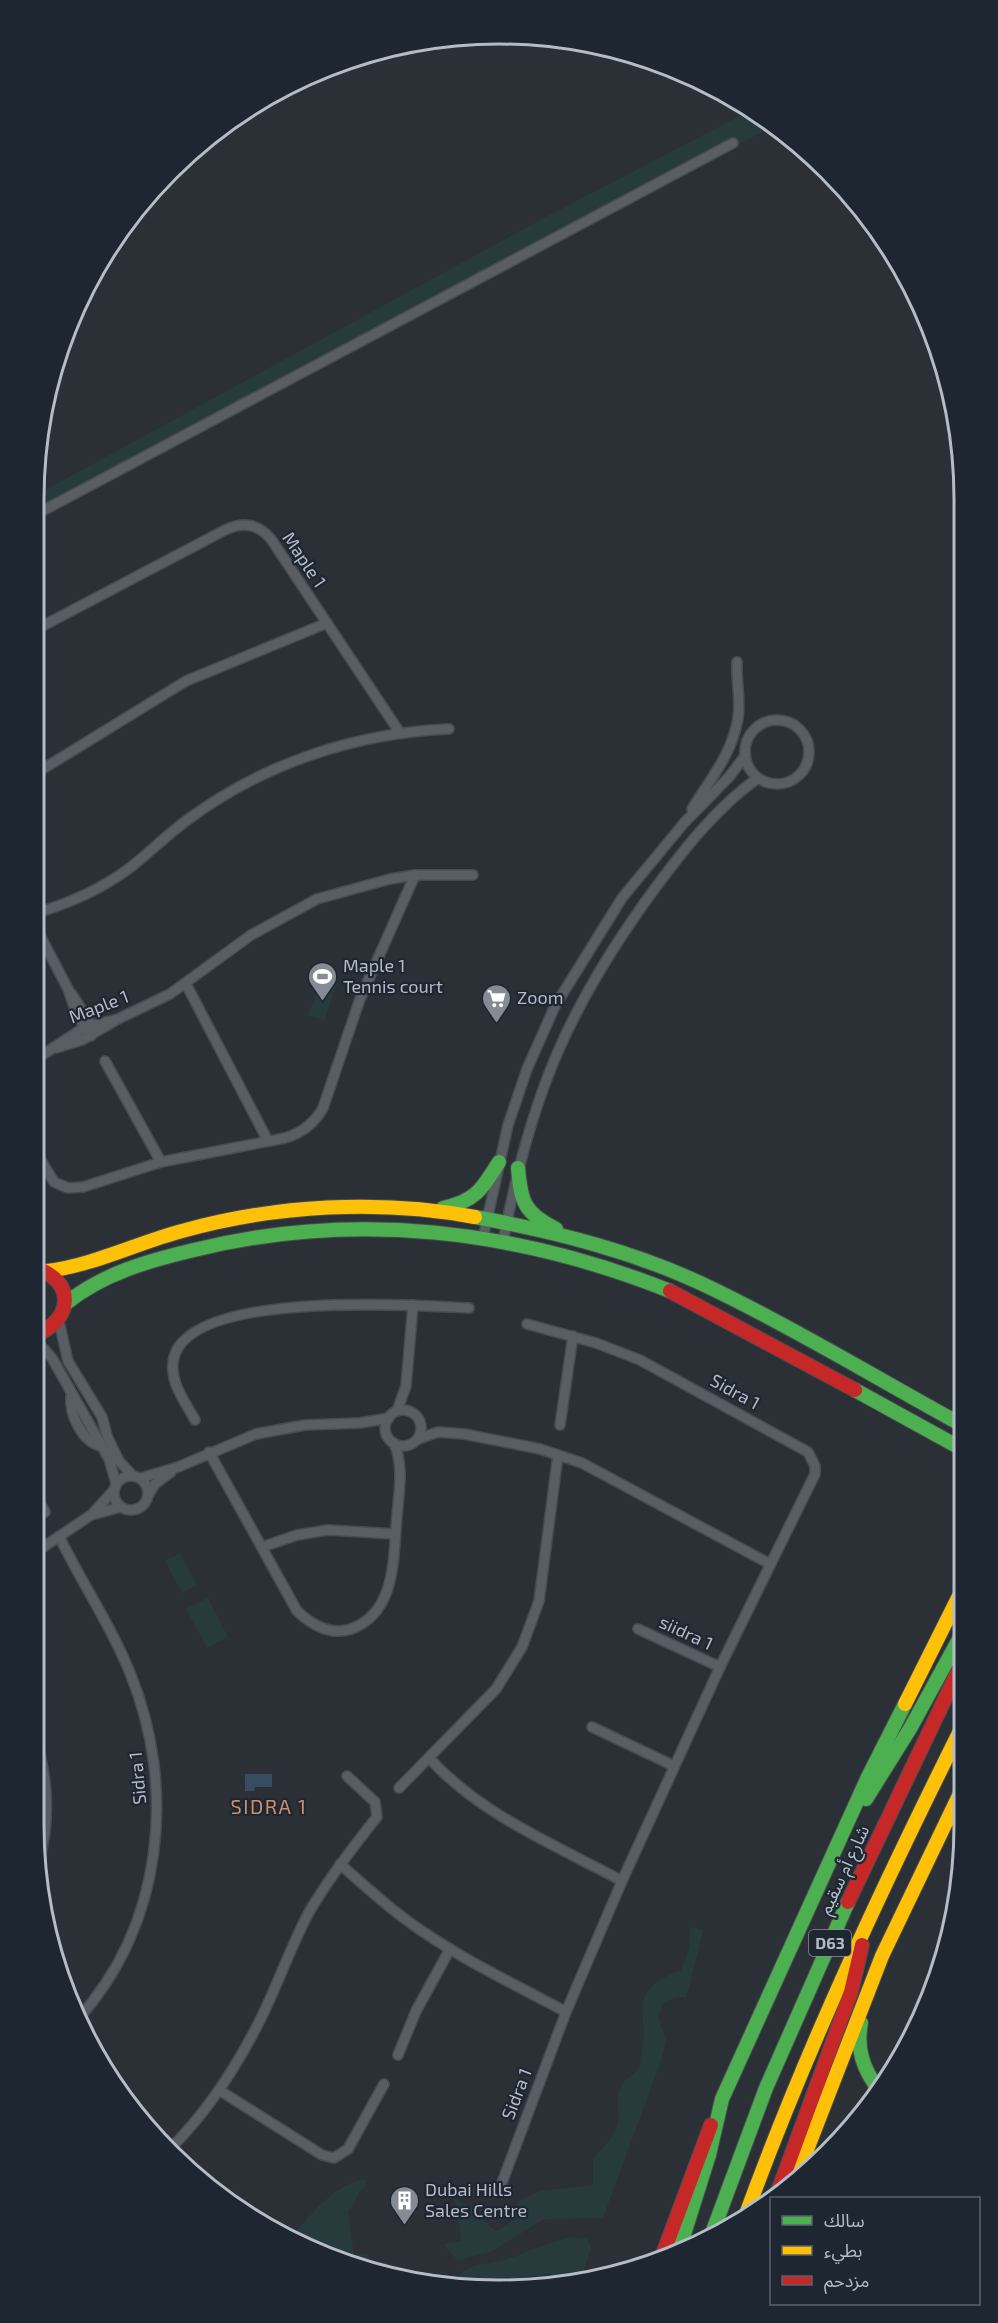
<svg xmlns="http://www.w3.org/2000/svg" width="998" height="2323" viewBox="0 0 998 2323" font-family="'Exo 2','Noto Sans Arabic',sans-serif">
	<style>
		.green { fill: #273a3c }
		.water { fill: #394b60 }
		.lines { fill: none; stroke-linecap: round; stroke-linejoin: round }
		.street-casing { stroke: #484c51; stroke-width: 12 }
		.fast-casing { stroke: #484c51; stroke-width: 16 }
		.slow-casing { stroke: #484c51; stroke-width: 16 }
		.jam-casing { stroke: #484c51; stroke-width: 16 }
		.street { stroke: #595e65; stroke-width: 9 }
		.fast { stroke: #4caf50; stroke-width: 14 }
		.slow { stroke: #ffc107; stroke-width: 14 }
		.jam { stroke: #c62828; stroke-width: 14 }
		.labels { text-anchor: middle; stroke-width: 4.5; stroke-linejoin: round; paint-order: stroke }
		.shield { fill: #1d2631; stroke: #878f9a; stroke-width: 1.5 }
		.shield-label { font-size: 16px; font-weight: bold; fill: #b4bcc7 }
		.street-label { font-size: 18px; fill: #b4bcc7; stroke: #1d2631 }
		.poi-label { font-size: 18px; fill: #b4bcc7; stroke: #1d2631; text-anchor: start }
		.neighbourhood-label { font-size: 20px; letter-spacing: 1.5px; fill: #d08f66; stroke: #1d2631 }
		.rim { fill: none; stroke: #b4bcc7; stroke-width: 3 }
	</style>
	<rect width="100%" height="100%" fill="#2a3036"/>
	<g class="green">
		<path d="M 753,109 L 764,131 L 33,522 L 34,496 L 542,219 Z"/>
		<path d="M 321,981 L 336,986 L 324,1021 L 308,1015 Z"/>
		<path d="M 180,1553 L 197,1585 L 182,1593 L 165,1561 Z"/>
		<path d="M 208,1598 L 228,1637 L 207,1648 L 186,1609 Z"/>
		<path d="M 690,1927 L 703,1930 L 689,1988 L 686,1997 L 676,1997 L 663,2004 L 658,2017 L 666,2041 L 661,2061 L 603,2218 L 544,2219 L 491,2252 L 457,2260 L 443,2244 L 461,2241 L 455,2200 C 481,2208 476,2219 497,2231 L 513,2220 L 518,2201 L 540,2191 L 593,2185 L 593,2158 C 602,2148 614,2138 617,2125 C 621,2110 613,2101 622,2085 C 625,2078 634,2075 638,2069 C 640,2065 640,2059 641,2055 C 650,2011 624,1992 681,1970 L 689,1949 Z"/>
		<path d="M 364,2179 L 367,2186 L 360,2191 L 351,2209 L 348,2210 L 354,2255 L 368,2253 L 370,2265 L 293,2238 C 310,2213 334,2185 364,2179 Z"/>
		<path d="M 574,2237 L 587,2239 L 591,2248 L 580,2282 L 558,2284 L 552,2281 L 551,2273 L 466,2287 L 454,2286 L 456,2277 C 472,2262 488,2265 508,2259 C 530,2251 550,2241 574,2237 Z"/>
	</g>
	<path class="water" d="M 245,1774 L 272,1774 L 272,1787 L 255,1787 L 254,1791 L 245,1791 Z"/>
	<g class="lines">
		<defs>
			<g id="street">
				<path d="M 33,516 L 733,143"/>
				<path d="M 33,631 L 225,530 C 243,522 257,523 271,539 L 400,733"/>
				<circle cx="777" cy="752" r="32"/>
				<path d="M 33,775 L 186,681 L 327,623"/>
				<path d="M 692,809 C 710,779 732,755 738,718 C 741,700 736,681 737,662"/>
				<path d="M 33,914 C 68,904 102,889 131,867 C 151,851 169,833 190,818 C 265,763 356,733 449,729"/>
				<path d="M 33,922 L 68,989 L 77,1015 L 91,1036"/>
				<path d="M 186,984 L 268,1141"/>
				<path d="M 71,993 L 94,1029"/>
				<path d="M 56,1048 L 82,1040 L 116,1020"/>
				<path d="M 33,1061 L 85,1027 L 118,1019 L 170,994 L 251,935 L 317,899 L 390,879 L 415,875 L 473,875"/>
				<path d="M 105,1061 L 161,1162"/>
				<path d="M 33,1147 L 54,1182 L 68,1188 L 83,1187 L 161,1162 L 285,1138 C 302,1133 314,1124 323,1108 L 360,999 L 415,875"/>
				<path d="M 483,1238 L 508,1125 L 527,1069 L 555,1006 L 622,898 L 684,823 L 729,777 L 745,756"/>
				<path d="M 503,1242 C 530,1097 568,1006 656,887 C 685,848 717,807 758,778"/>
				<path d="M 59,1322 L 68,1361 L 102,1417 L 107,1436 L 119,1461 L 132,1475"/>
				<path d="M 33,1337 L 52,1358 L 109,1459 L 116,1483"/>
				<path d="M 71,1396 C 69,1414 82,1441 100,1446"/>
				<circle cx="403" cy="1428" r="18"/>
				<path d="M 397,1411 L 406,1386 L 413,1305"/>
				<path d="M 195,1420 C 184,1400 168,1380 174,1357 C 193,1290 414,1305 469,1308"/>
				<path d="M 560,1425 L 573,1336"/>
				<path d="M 418,1439 L 438,1432 L 464,1434 L 540,1449 L 582,1463 L 770,1564"/>
				<path d="M 209,1452 L 297,1611 C 312,1625 330,1636 351,1629 C 397,1612 393,1557 397,1516 C 399,1492 404,1466 394,1443"/>
				<circle cx="131" cy="1493" r="17"/>
				<path d="M 141,1478 L 178,1467 L 256,1434 L 305,1425 L 360,1423 L 389,1418"/>
				<path d="M 33,1491 L 45,1512"/>
				<path d="M 149,1494 L 155,1484 L 171,1472"/>
				<path d="M 93,1513 L 113,1491"/>
				<path d="M 59,1536 C 81,1582 111,1625 130,1673 C 177,1788 163,1925 78,2019"/>
				<path d="M 262,1547 L 297,1535 L 328,1530 L 395,1534"/>
				<path d="M 33,1554 L 91,1515 L 121,1507"/>
				<path d="M 638,1629 L 720,1667"/>
				<path d="M 592,1727 L 674,1766"/>
				<path d="M 33,1732 C 48,1773 51,1819 39,1861"/>
				<path d="M 429,1758 C 481,1815 555,1845 622,1881"/>
				<path d="M 399,1788 L 496,1689 L 522,1647 L 539,1601 L 558,1455"/>
				<path d="M 340,1864 C 366,1887 392,1911 422,1931 C 467,1962 518,1986 566,2012"/>
				<path d="M 398,2055 L 416,2011 L 450,1949"/>
				<path d="M 219,2090 L 322,2155 L 334,2158 L 348,2149 L 384,2084"/>
				<path d="M 170,2149 C 206,2113 234,2071 257,2026 C 276,1990 289,1950 308,1914 C 328,1879 352,1848 377,1817 L 375,1802 L 347,1776"/>
				<path d="M 500,2188 L 566,2012 L 622,1881 L 720,1667 L 815,1474 L 815,1466 L 808,1452 L 640,1360 L 596,1343 L 527,1324"/>
			</g>
			<g id="fast">
				<path d="M 518,1168 C 521,1202 524,1213 556,1229"/>
				<path d="M 443,1208 C 476,1201 482,1189 499,1162"/>
				<path d="M 475,1217 C 558,1232 640,1253 715,1290 C 800,1331 881,1381 964,1426"/>
				<path d="M 65,1304 C 102,1274 147,1261 194,1250 C 355,1210 517,1230 670,1291"/>
				<path d="M 855,1390 L 964,1450"/>
				<path d="M 866,1799 L 911,1727 L 964,1630"/>
				<path d="M 861,2023 C 856,2049 863,2069 879,2090"/>
				<path d="M 711,2236 L 766,2088 L 848,1902"/>
				<path d="M 680,2247 L 709,2155 L 722,2099 L 868,1777 L 905,1704"/>
			</g>
			<g id="slow">
				<path d="M 47,1271 C 94,1265 137,1243 182,1231 C 275,1205 380,1199 475,1217"/>
				<path d="M 905,1704 L 964,1586"/>
				<path d="M 798,2173 L 882,1956 L 965,1783"/>
				<path d="M 745,2217 C 807,2047 884,1883 965,1721"/>
			</g>
			<g id="jam">
				<path d="M 33,1267 C 77,1280 74,1321 33,1336"/>
				<path d="M 670,1291 L 855,1390"/>
				<path d="M 848,1902 L 965,1657"/>
				<path d="M 779,2189 L 851,1992 L 862,1945"/>
				<path d="M 663,2254 L 711,2125"/>
			</g>
		</defs>
		<use href="#street" class="street-casing"/>
		<use href="#fast" class="fast-casing"/>
		<use href="#slow" class="slow-casing"/>
		<use href="#jam" class="jam-casing"/>
		<use href="#street" class="street"/>
		<use href="#fast" class="fast"/>
		<use href="#slow" class="slow"/>
		<use href="#jam" class="jam"/>
	</g>
	<defs>
		<symbol id="stadium-pin" viewBox="-11 -11 22 30"><path d="M0 17L-7.5 6A9.5 9.5 0 1 1 7.5 6Z" fill="#848b94" stroke="#1d2631"/><path d="M0-5a6.5 5 0 1 0 0 10a6.5 5 0 1 0 0-10ZM-3.5-1.8h7v3.6h-7Z" fill="#fff"/></symbol>
		<symbol id="supermarket-pin" viewBox="-11 -11 22 30"><path d="M0 17L-7.5 6A9.5 9.5 0 1 1 7.5 6Z" fill="#848b94" stroke="#1d2631"/><path d="M-6-5.5h2.5l.6 2H6L4.5 2H-2.5L-4.4-4H-6ZM-1.5 3.2a1.3 1.3 0 1 0 .1 0ZM3 3.2a1.3 1.3 0 1 0 .1 0Z" fill="#fff"/></symbol>
		<symbol id="building-pin" viewBox="-11 -11 22 30"><path d="M0 17L-7.5 6A9.5 9.5 0 1 1 7.5 6Z" fill="#848b94" stroke="#1d2631"/><path d="M-4-6H4V6H1V3H-1V6H-4ZM-2.5-4.3h1.7v1.8h-1.7ZM.8-4.3h1.7v1.8H.8ZM-2.5-1h1.7V.8h-1.7ZM.8-1h1.7V.8H.8Z" fill="#fff"/></symbol>
	</defs>
	<g fill-rule="evenodd">
		<use href="#stadium-pin" x="306" y="960" width="33" height="45"/>
		<use href="#supermarket-pin" x="480" y="982" width="33" height="45"/>
		<use href="#building-pin" x="388" y="2184" width="33" height="45"/>
	</g>
	<g class="labels">
		<rect class="shield" x="809" y="1930" width="42" height="26" rx="4.5"/>
		<g class="shield-label">
			<text x="830" y="1949">D63</text>
		</g>
		<g class="street-label">
			<text transform="translate(304 560) rotate(56)" y="6">Maple 1</text>
			<text transform="translate(99 1007) rotate(-21)" y="6">Maple 1</text>
			<text transform="translate(735 1392) rotate(29)" y="6">Sidra 1</text>
			<text transform="translate(686 1633) rotate(25)" y="6">siidra 1</text>
			<text transform="translate(138 1778) rotate(-95)" y="6">Sidra 1</text>
			<text transform="translate(844 1870) rotate(-65)" y="6">شارع أم سقيم</text>
			<text transform="translate(517 2094) rotate(-69)" y="6">Sidra 1</text>
		</g>
		<g class="poi-label">
			<text x="343" y="972">Maple 1<tspan x="343" dy="21">Tennis court</tspan></text>
			<text x="517" y="1004">Zoom</text>
			<text x="425" y="2196">Dubai Hills<tspan x="425" dy="21">Sales Centre</tspan></text>
		</g>
		<g class="neighbourhood-label">
			<text x="269" y="1814">SIDRA 1</text>
		</g>
	</g>
	<path d="M0 0H998V2323H0ZM499 44H499A455 455 0 0 1 954 499V1825A455 455 0 0 1 499 2280H499A455 455 0 0 1 44 1825V499A455 455 0 0 1 499 44Z" fill="#1d2631" fill-rule="evenodd"/>
	<path class="rim" d="M499 44H499A455 455 0 0 1 954 499V1825A455 455 0 0 1 499 2280H499A455 455 0 0 1 44 1825V499A455 455 0 0 1 499 44Z"/>
	<rect x="770" y="2197" width="210" height="108" fill="#1d2631" stroke="#59626d" stroke-width="1.5"/>
	<rect x="782" y="2216" width="30" height="9" fill="#4caf50" stroke="#59626d" stroke-width="1.5"/>
	<text x="824" y="2227" font-size="18" fill="#b4bcc7">سالك</text>
	<rect x="782" y="2246" width="30" height="9" fill="#ffc107" stroke="#59626d" stroke-width="1.5"/>
	<text x="824" y="2257" font-size="18" fill="#b4bcc7">بطيء</text>
	<rect x="782" y="2276" width="30" height="9" fill="#c62828" stroke="#59626d" stroke-width="1.5"/>
	<text x="824" y="2287" font-size="18" fill="#b4bcc7">مزدحم</text>
</svg>
